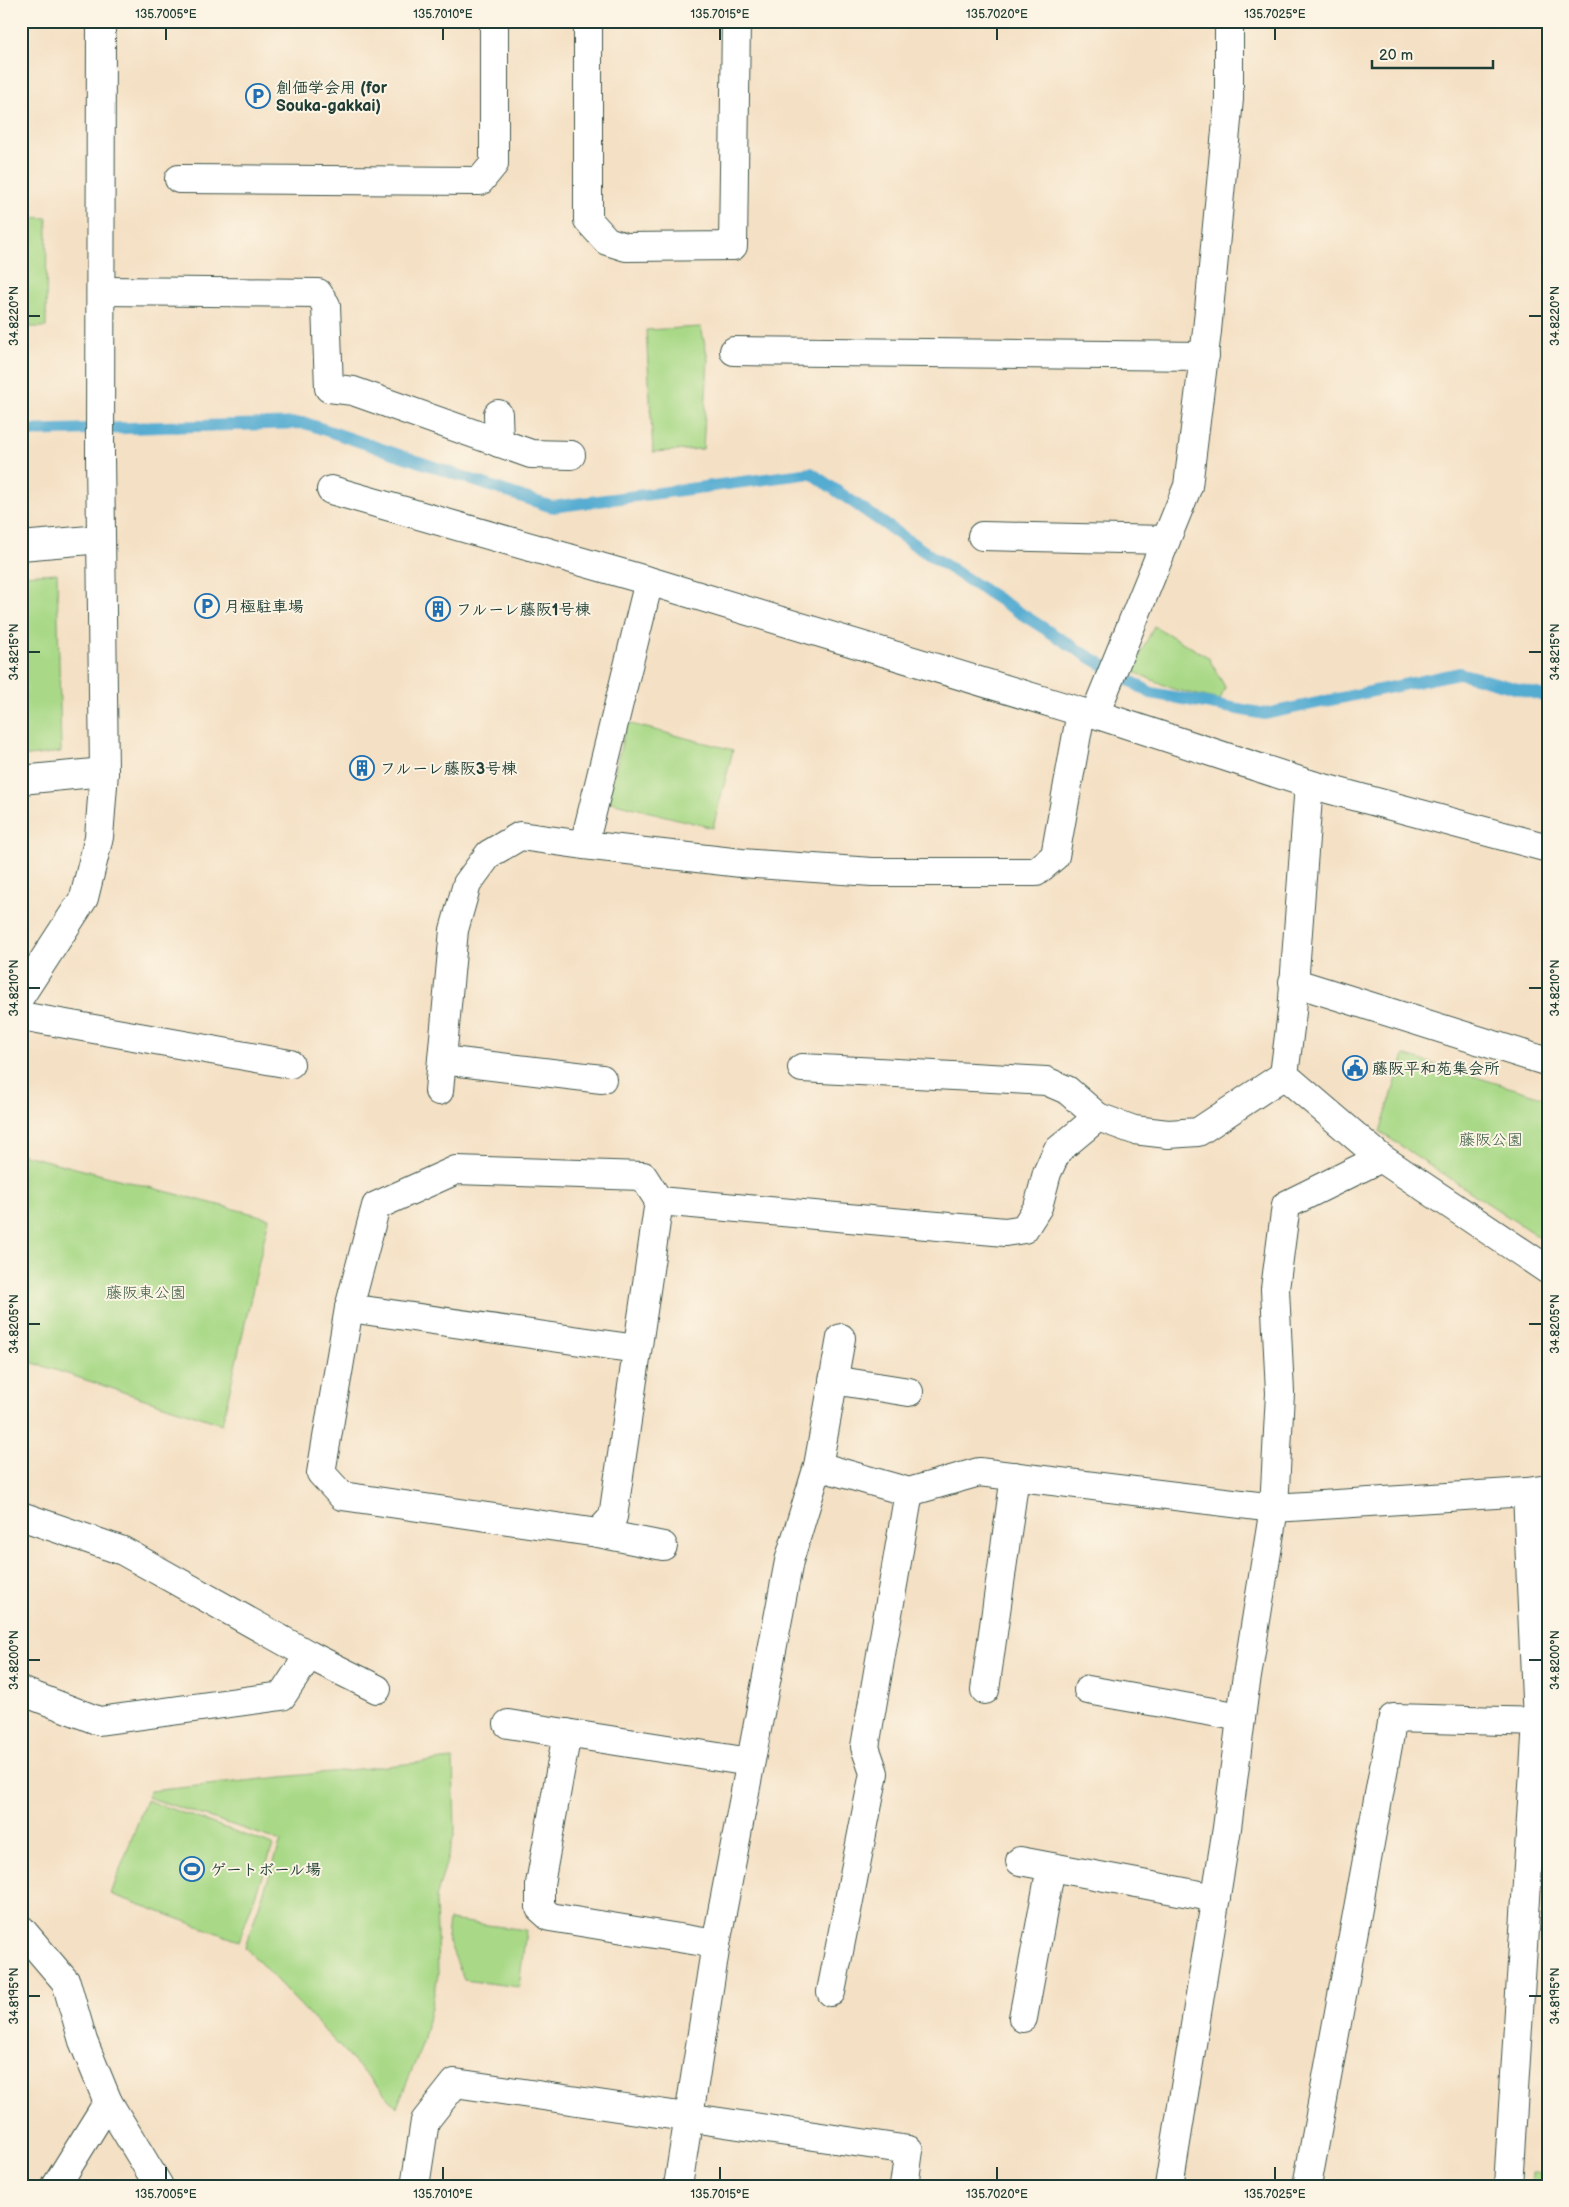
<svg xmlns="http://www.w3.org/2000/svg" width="1569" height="2207" viewBox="0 0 1569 2207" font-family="'Balsamiq Sans','Klee One',sans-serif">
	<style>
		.green { fill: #a9d987; stroke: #648b5e }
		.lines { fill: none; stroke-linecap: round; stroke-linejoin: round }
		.stream { stroke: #54acd1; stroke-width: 12 }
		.minor-casing { stroke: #3f554a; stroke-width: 30 }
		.minor { stroke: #fff; stroke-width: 28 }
		.ticks { fill: none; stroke: #1f3d34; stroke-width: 2 }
		.labels { text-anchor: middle; stroke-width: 4; stroke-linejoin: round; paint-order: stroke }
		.poi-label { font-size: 16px; font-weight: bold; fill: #1f3d34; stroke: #fcf5e5; text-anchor: start }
		.park-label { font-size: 16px; fill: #3b5c45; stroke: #fcf5e5 }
		.neatline { fill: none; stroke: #1f3d34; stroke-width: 2 }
		.ticks-label { font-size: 12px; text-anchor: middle; fill: #1f3d34 }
	</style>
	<rect width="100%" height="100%" fill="#fcf5e5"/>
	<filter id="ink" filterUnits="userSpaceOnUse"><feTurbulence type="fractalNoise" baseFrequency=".02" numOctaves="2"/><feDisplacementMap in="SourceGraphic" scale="10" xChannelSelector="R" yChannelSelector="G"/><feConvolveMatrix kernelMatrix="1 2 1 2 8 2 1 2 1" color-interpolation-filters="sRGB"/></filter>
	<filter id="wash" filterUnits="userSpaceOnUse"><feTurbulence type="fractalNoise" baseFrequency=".0096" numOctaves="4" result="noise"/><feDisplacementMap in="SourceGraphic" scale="20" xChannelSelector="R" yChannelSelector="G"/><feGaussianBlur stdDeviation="1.12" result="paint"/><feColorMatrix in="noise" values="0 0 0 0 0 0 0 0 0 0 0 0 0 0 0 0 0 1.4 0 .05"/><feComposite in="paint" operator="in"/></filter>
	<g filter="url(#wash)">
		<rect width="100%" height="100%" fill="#f4e0c4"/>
		<g class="green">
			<path d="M 21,217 L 47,218 L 46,327 L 21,327 Z"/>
			<path d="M 701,327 L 708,359 L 703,449 L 653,452 L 646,330 Z"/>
			<path d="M 57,573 L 61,752 L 21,757 L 21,575 Z"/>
			<path d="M 1154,626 L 1208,657 L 1225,687 L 1220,700 L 1173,689 L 1132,671 Z"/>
			<path d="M 627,723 L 733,750 L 713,828 L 607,801 Z"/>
			<path d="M 1404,1055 L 1548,1099 L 1548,1243 L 1380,1132 Z"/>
			<path d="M 21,1154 L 269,1218 L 222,1424 L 21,1359 Z"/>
			<path d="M 453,1759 L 455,1832 L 436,1898 L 438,1975 L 423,2043 L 397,2107 L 245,1947 L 281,1841 L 147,1797 L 150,1791 Z"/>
			<path d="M 146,1800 L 273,1845 L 239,1941 L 111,1894 Z"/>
			<path d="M 449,1920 L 526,1930 L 519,1987 L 464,1980 L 447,1937 Z"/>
			<path d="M 1532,2173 L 1548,2173 L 1548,2186 L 1531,2186 Z"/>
		</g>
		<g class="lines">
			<path class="stream" d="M 21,431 L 305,423 L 552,507 L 811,473 L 925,552 L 1081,652 L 1151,693 L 1265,714 L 1459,673 L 1548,697"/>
		</g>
	</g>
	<g filter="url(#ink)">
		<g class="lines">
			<defs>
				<g id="minor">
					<path d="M 588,21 L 588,220 L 607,241 L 626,247 L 733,246 L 736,21"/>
					<path d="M 179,179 L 480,181 L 494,164 L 494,21"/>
					<path d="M 101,291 L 318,293 L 326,305 L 329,388 L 353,391 L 531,454 L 571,455"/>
					<path d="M 734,351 L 1205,356"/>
					<path d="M 498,414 L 499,443"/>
					<path d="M 331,490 L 649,581 L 1081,712 L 1095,714 L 1309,784 L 1548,848"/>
					<path d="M 982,536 L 1166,540"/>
					<path d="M 21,546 L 101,539"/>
					<path d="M 649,581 L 584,845 L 741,863 L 872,872 L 1036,872 L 1055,856 L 1081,712"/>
					<path d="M 1095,714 L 1188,486 L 1207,331 L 1229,99 L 1229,21"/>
					<path d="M 21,780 L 104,772"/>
					<path d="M 1309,784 L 1292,1012 L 1284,1075 L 1381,1158 L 1548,1270"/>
					<path d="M 1293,982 L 1548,1062"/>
					<path d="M 21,995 L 84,898 L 99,837 L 104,772 L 100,455 L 101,21"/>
					<path d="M 21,1016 L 290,1064"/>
					<path d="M 442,1060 L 602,1079"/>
					<path d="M 802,1068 L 1046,1081 L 1067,1090 L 1098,1117"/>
					<path d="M 439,1091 L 454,930 L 467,884 L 489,854 L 520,836 L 584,845"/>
					<path d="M 456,1170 L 643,1176 L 659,1201 L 613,1517 L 598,1533 L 342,1496 L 321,1473 L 349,1308 L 376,1206 Z"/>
					<path d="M 659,1201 L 1005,1232 L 1024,1229 L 1038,1207 L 1047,1173 L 1057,1151 L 1098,1117 L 1134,1130 L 1168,1134 L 1198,1132 L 1284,1075"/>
					<path d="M 349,1308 L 637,1349"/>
					<path d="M 833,1380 L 909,1392"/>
					<path d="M 818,1466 L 909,1492 L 979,1472 L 1274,1508 L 1527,1492 L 1548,1489"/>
					<path d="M 21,1516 L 123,1551 L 309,1655 L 377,1689"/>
					<path d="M 598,1533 L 663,1546"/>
					<path d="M 985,1690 L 1015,1476"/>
					<path d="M 1088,1690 L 1241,1717"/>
					<path d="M 21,1691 L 99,1721 L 282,1696 L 309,1655"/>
					<path d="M 508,1724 L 750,1762"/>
					<path d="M 567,1733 L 540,1884 L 540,1908 L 550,1917 L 716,1944"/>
					<path d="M 1020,1861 L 1216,1898"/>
					<path d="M 21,1929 L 66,1982 L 83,2041 L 108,2102 L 159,2186"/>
					<path d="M 831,1992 L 874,1773 L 865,1747 L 909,1492"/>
					<path d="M 1023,2018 L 1051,1867"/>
					<path d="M 56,2186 L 108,2102"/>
					<path d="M 415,2186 L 425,2121 L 455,2083 L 909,2150 L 904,2186"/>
					<path d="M 678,2186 L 716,1944 L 789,1561 L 818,1466 L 841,1338"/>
					<path d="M 1169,2186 L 1227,1828 L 1244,1695 L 1274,1508 L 1280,1393 L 1275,1289 L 1286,1205 L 1381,1158"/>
					<path d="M 1307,2186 L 1393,1718 L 1537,1722"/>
					<path d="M 1508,2186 L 1537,1722 L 1527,1492"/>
				</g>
			</defs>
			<use href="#minor" class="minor-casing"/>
			<use href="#minor" class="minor"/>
		</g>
	</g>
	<path class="ticks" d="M 166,28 L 166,40M 443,28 L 443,40M 720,28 L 720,40M 997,28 L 997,40M 1275,28 L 1275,40M 28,316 L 40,316M 1529,316 L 1542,316M 28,652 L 40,652M 1529,652 L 1542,652M 28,988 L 40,988M 1529,988 L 1542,988M 28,1324 L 40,1324M 1529,1324 L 1542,1324M 28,1660 L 40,1660M 1529,1660 L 1542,1660M 28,1996 L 40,1996M 1529,1996 L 1542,1996M 166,2167 L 166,2180M 443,2167 L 443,2180M 720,2167 L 720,2180M 997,2167 L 997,2180M 1275,2167 L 1275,2180"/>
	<defs>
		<symbol id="parking-ring" viewBox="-11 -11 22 22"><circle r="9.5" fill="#fcf5e5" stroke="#1f6fb2" stroke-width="1.5"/><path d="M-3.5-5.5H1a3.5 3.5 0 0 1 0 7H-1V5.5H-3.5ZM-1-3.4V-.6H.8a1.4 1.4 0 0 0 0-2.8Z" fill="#1f6fb2"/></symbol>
		<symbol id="building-ring" viewBox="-11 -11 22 22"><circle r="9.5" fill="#fcf5e5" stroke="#1f6fb2" stroke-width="1.5"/><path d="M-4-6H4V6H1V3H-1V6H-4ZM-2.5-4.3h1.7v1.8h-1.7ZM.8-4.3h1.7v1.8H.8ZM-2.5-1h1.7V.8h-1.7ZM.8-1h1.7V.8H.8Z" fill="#1f6fb2"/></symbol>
		<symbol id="civic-ring" viewBox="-11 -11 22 22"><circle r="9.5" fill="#fcf5e5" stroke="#1f6fb2" stroke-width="1.5"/><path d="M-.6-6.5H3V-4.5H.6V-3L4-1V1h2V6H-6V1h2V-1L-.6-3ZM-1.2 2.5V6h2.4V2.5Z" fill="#1f6fb2"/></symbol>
		<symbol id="stadium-ring" viewBox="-11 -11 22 22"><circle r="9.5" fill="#fcf5e5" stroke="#1f6fb2" stroke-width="1.5"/><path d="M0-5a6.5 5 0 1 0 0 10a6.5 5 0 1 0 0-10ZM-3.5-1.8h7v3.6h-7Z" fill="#1f6fb2"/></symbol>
	</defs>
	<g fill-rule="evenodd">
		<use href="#parking-ring" x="244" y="82" width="28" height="28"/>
		<use href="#parking-ring" x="193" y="592" width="28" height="28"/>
		<use href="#building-ring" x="424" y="595" width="28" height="28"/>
		<use href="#building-ring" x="348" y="754" width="28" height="28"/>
		<use href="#civic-ring" x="1341" y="1054" width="28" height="28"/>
		<use href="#stadium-ring" x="178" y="1855" width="28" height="28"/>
	</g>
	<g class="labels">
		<g class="poi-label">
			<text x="276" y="93">創価学会用 (for<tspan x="276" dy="18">Souka-gakkai)</tspan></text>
			<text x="224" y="612">月極駐車場</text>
			<text x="456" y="615">フルーレ藤阪1号棟</text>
			<text x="380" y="774">フルーレ藤阪3号棟</text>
			<text x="1372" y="1074">藤阪平和苑集会所</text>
			<text x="210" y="1875">ゲートボール場</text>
		</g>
		<g class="park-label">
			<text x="1491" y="1145">藤阪公園</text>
			<text x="146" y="1298">藤阪東公園</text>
		</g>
	</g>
	<rect width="1569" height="2207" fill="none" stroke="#fcf5e5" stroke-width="55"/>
	<path d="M1372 60v8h121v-8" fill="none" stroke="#1f3d34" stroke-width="2.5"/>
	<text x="1379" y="60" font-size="15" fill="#1f3d34" stroke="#fcf5e5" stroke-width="4" paint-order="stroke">20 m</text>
	<rect x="28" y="28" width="1514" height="2152" class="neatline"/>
	<g class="ticks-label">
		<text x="166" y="18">135.7005°E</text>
		<text x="443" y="18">135.7010°E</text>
		<text x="720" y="18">135.7015°E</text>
		<text x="997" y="18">135.7020°E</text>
		<text x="1275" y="18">135.7025°E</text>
		<text transform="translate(14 316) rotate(-90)" y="4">34.8220°N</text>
		<text transform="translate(1555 316) rotate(-90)" y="4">34.8220°N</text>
		<text transform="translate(14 652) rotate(-90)" y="4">34.8215°N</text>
		<text transform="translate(1555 652) rotate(-90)" y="4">34.8215°N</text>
		<text transform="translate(14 988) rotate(-90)" y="4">34.8210°N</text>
		<text transform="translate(1555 988) rotate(-90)" y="4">34.8210°N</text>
		<text transform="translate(14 1324) rotate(-90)" y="4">34.8205°N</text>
		<text transform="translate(1555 1324) rotate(-90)" y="4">34.8205°N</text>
		<text transform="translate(14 1660) rotate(-90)" y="4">34.8200°N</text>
		<text transform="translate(1555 1660) rotate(-90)" y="4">34.8200°N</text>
		<text transform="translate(14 1996) rotate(-90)" y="4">34.8195°N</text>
		<text transform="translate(1555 1996) rotate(-90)" y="4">34.8195°N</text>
		<text x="166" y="2198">135.7005°E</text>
		<text x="443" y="2198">135.7010°E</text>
		<text x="720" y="2198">135.7015°E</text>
		<text x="997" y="2198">135.7020°E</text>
		<text x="1275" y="2198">135.7025°E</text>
	</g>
</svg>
